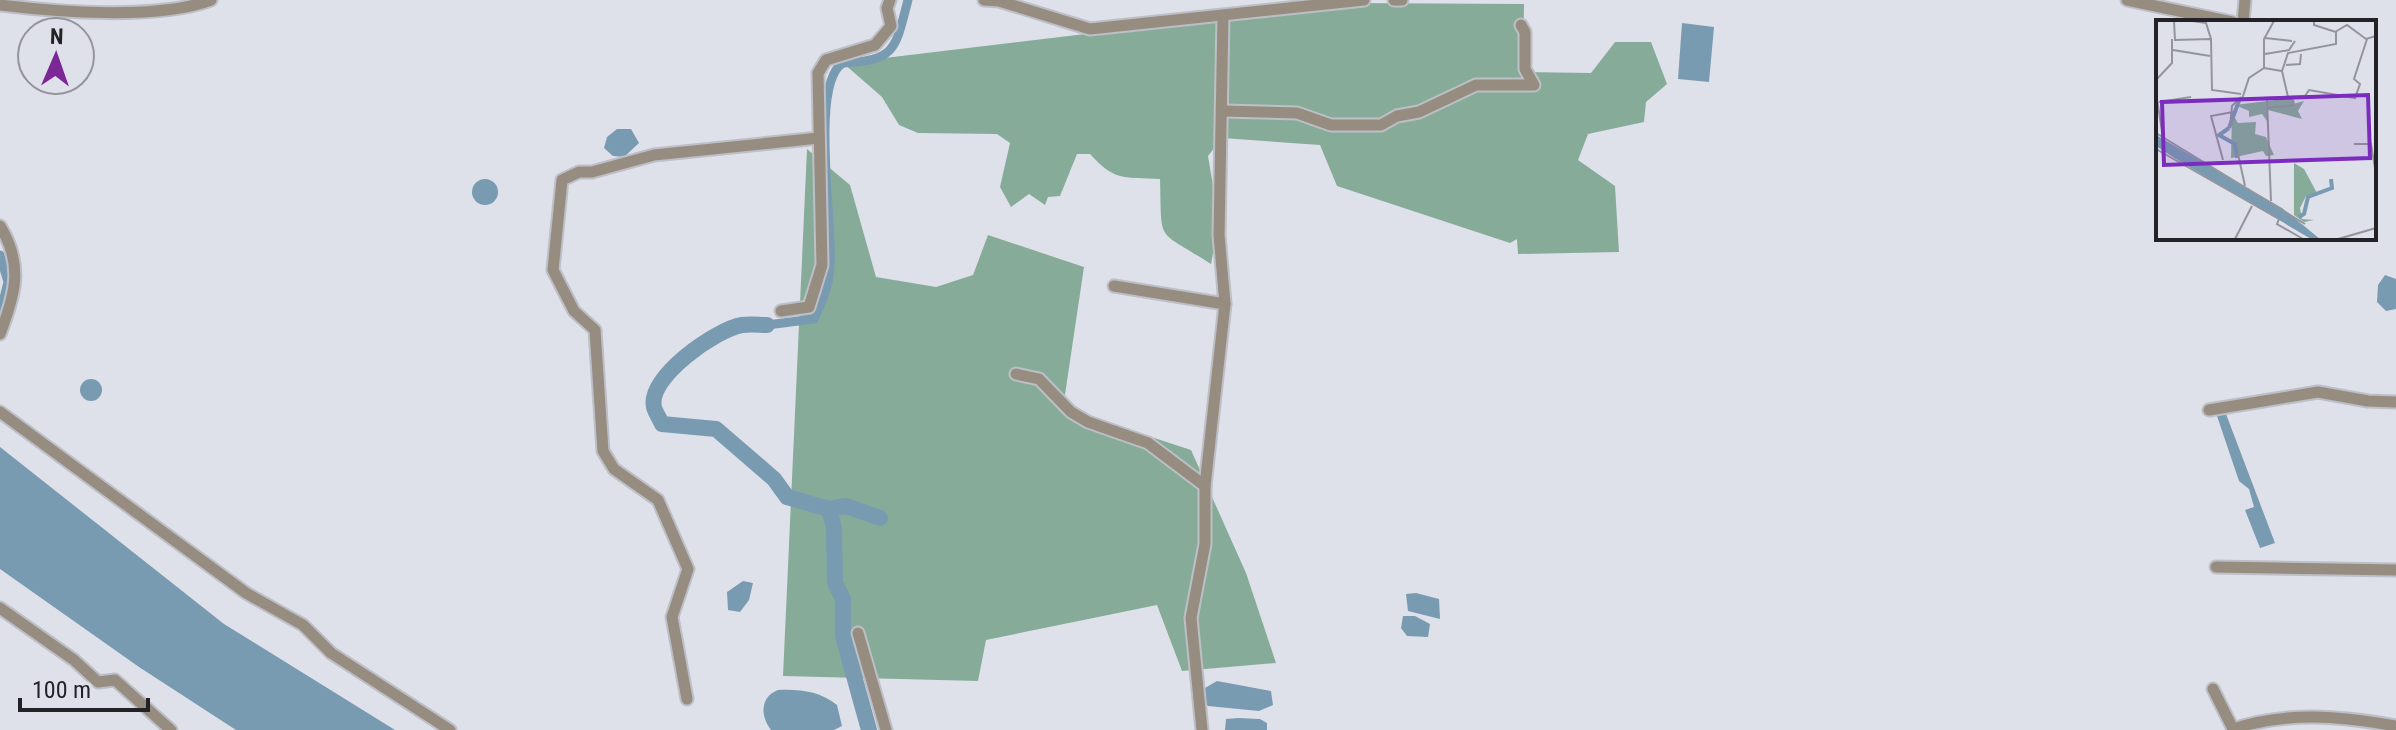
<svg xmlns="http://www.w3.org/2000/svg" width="2396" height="730" viewBox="0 0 2396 730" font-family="'Roboto Condensed',sans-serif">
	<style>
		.forest { fill: #86ac99 }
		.water { fill: #799bb1 }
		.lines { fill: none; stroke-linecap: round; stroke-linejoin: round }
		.canal { stroke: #799bb1; stroke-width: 9 }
		.river { stroke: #799bb1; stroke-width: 16 }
		.minor-casing { stroke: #bdbfc7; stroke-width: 15 }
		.minor { stroke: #978c80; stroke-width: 11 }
		.inset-river { fill: none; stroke: #799bb1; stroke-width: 4 }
		.inset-road { fill: none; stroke: #94959c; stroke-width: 2 }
		.view { fill: #7b2cbf; fill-opacity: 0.15; stroke: #7b2cbf; stroke-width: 4 }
		.inset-edge { fill: none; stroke: #232327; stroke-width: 4 }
	</style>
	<rect width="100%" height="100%" fill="#dfe1ea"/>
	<g class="forest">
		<path d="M 1345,3 L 1524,4 L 1523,72 L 1591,73 L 1615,42 L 1651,42 L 1667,84 L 1646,102 L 1644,122 L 1588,134 L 1578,160 L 1615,186 L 1619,252 L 1518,254 L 1517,239 L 1510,243 L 1337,186 L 1320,145 L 1222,138 L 1208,156 L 1219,221 L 1211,264 C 1155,228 1162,245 1160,179 C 1125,177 1115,182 1090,154 L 1077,154 L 1060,196 L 1048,197 L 1045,205 L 1029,194 L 1011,207 L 1000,187 L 1010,143 L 997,134 L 918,133 L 899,125 L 882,97 L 843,63 Z"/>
		<path d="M 807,149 L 850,185 L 876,277 L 936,287 L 973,275 L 988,235 L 1084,267 L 1063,408 L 1191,450 L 1246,573 L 1276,663 L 1182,671 L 1157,605 L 986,640 L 978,681 L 783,676 Z"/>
	</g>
	<g class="water">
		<path d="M 1682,23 L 1714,27 L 1709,82 L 1678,79 Z"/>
		<path d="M 617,129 L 631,129 L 639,143 L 624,157 L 613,156 L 604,148 L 607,137 Z"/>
		<circle cx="485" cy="192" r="13"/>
		<path d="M 2385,275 L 2396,279 L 2396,309 L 2386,311 L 2377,302 L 2378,285 Z"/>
		<circle cx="91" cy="390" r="11"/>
		<path d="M 2226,414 L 2275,543 L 2260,548 L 2245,510 L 2254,507 L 2249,489 L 2239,481 L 2217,416 Z"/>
		<path d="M 0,447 L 224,624 L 395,730 L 236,730 L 139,667 L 0,569 Z"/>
		<path d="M 743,581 L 753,583 L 749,600 L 740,612 L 728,610 L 727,592 Z"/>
		<path d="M 1416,593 L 1439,599 L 1440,619 L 1408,611 L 1406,594 Z"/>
		<path d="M 1403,616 L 1415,616 L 1430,624 L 1428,637 L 1407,636 L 1401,628 Z"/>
		<path d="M 1217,681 L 1271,691 L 1273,705 L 1259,711 L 1208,706 L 1203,701 L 1205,688 Z"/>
		<path d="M 778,690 C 800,689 819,691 837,705 L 842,726 L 834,730 L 771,730 C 760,716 760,697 778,690 Z"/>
		<path d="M 1238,718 L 1260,719 L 1267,723 L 1267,730 L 1225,730 L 1226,719 Z"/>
	</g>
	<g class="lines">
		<g class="canal">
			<path d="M 0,255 L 8,282 L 0,314"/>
			<path d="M 767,325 L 814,319 C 822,302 829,286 830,267 C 834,228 809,83 843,63 C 897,60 895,49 908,0"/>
		</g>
		<g class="river">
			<path d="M 767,325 C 759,325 750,324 742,325 C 717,329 647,377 654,407 C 655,412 660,419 662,424 L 716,429 L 774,479 L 787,497 L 829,509 L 834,528 L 835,583 L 843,599 L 843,636 L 869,730"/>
			<path d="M 829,509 L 846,506 L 880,518"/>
		</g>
		<defs>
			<g id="minor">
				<path d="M 984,0 L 999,1 L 1090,29 L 1364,0"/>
				<path d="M 1394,0 L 1402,0"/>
				<path d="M 2127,0 L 2232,22"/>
				<path d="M 0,5 C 57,12 158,20 211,0"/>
				<path d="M 2243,22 L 2245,0"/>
				<path d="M 1223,111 L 1297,113 L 1331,125 L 1381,125 L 1397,116 L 1419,112 L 1476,85 L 1534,85 L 1525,69 L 1525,32 L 1521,25"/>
				<path d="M 0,226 C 24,265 15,295 0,334"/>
				<path d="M 1114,286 L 1225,304"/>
				<path d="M 781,311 L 809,307 L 822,265 L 818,73 L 826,60 L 875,45 L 891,26 L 887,8 L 890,0"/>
				<path d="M 1016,374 L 1039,379 L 1071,412 L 1088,422 L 1148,443 L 1205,486"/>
				<path d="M 2209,410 L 2318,392 L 2368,401 L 2396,402"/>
				<path d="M 0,412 L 246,593 L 303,625 L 331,653 L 450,730"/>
				<path d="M 2216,567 L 2396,570"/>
				<path d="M 0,608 L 74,660 L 98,682 L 115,680 L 171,730"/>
				<path d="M 858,633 L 886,730"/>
				<path d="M 2213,689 L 2233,729 C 2288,711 2340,716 2396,726"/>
				<path d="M 687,699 L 672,617 L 688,569 L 658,500 L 614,469 L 603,451 L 595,330 L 574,311 L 553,270 L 562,180 L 579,172 L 592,172 L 654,155 L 819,138"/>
				<path d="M 1202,730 L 1191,618 L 1205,544 L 1205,486 L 1225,304 L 1219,235 L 1223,16"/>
			</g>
		</defs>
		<use href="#minor" class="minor-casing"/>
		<use href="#minor" class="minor"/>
	</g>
	<g transform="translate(2156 20)">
		<rect width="220" height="220" fill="#dfe1ea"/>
		<path d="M 137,78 L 137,84 L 148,81 L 142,91 L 146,99 L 112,90 L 111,101 L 106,94 L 93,97 L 93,91 L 79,85 ZM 76,93 L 82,103 L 100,102 L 99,114 L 110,117 L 118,135 L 110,136 L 107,131 L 75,138 ZM 138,143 L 148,149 L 161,173 L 150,176 L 144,188 L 146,199 L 158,200 L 148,202 L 138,195 Z" fill="#86ac99"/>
		<path d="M 0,115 L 126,188 L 164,219 L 155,219 L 20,139 L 0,126 Z" fill="#799bb1"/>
		<path class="inset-river" d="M 73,108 L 84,78M 73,108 L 63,115 L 79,124 L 81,138M 143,197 L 148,194 L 152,177 L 176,168 L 175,159"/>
		<path class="inset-road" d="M 18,1 L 19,20 L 55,19 L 56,70 L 85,74M 36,1 L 50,3 L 55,19M 118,1 L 108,19 L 108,48 L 93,58 L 86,79 L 149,76 L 153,70 L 199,78 L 204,64 L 198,59 L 211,19M 179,12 L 191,5 L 210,19 L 220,16M 109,18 L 136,21M 17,30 L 54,36M 109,34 L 133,30 L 139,21M 130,45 L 144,44 L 145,34M 108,48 L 126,51 L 132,33 L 180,24 L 180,12 L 158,5 L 158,1M 126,51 L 132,77M 0,60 L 16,43 L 16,19M 0,73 L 7,117M 111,80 L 115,181M 3,82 L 35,77M 111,88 L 138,85 L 137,80M 74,107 L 76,86 L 85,77M 0,113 L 149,204M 198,124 L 215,124 L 220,154M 0,129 L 123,199 L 121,204 L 147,219M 82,134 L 89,166M 67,140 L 55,96 L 77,92M 79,219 L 96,186M 182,219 L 220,208"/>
		<path class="view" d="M 212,75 L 214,138 L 8,145 L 6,82 Z"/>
		<rect width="220" height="220" class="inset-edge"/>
	</g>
	<g transform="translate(56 56) rotate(2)"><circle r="38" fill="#dfe1ea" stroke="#94959c" stroke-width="2"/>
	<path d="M0-6L14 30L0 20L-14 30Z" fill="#7c2796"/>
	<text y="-12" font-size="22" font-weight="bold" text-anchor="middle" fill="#232327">N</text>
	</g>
	<path d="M20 698v12h128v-12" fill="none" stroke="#232327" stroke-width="4"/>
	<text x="32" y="698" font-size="24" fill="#232327" stroke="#dfe1ea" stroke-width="6" paint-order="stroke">100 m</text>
</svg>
